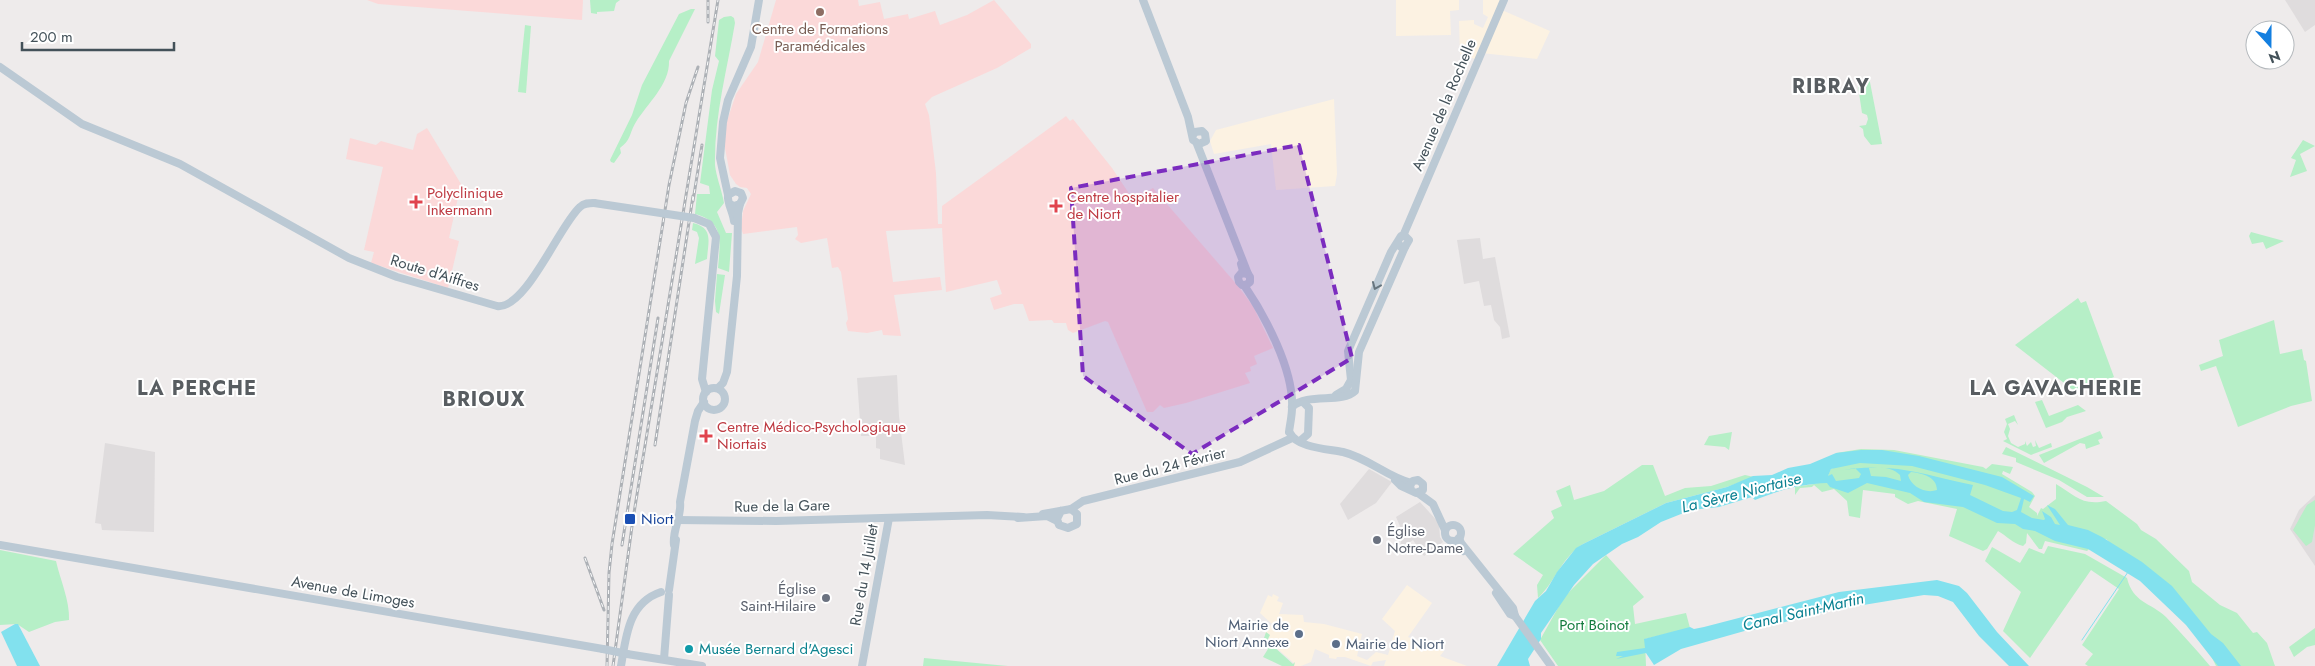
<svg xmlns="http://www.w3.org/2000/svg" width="2315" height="666" viewBox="0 0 2315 666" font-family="Jost,sans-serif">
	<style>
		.commercial { fill: #fcf2e2 }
		.education { fill: #dfdcdd }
		.medical { fill: #fbd9d9 }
		.green { fill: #b6efc7 }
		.water { fill: #82e1ee; fill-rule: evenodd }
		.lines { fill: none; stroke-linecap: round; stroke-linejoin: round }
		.stream { stroke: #82e1ee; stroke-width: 1 }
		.secondary { stroke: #bbc9d4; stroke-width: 8 }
		.rail-casing { stroke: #adb1b6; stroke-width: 3 }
		.rail { stroke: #fff; stroke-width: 1; stroke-dasharray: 4; stroke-linecap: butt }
		.secondary-bridge { stroke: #bbc9d4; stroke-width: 8 }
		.oneway { stroke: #67757e }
		.marked { fill: #7b2cbf; fill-opacity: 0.2; stroke: #7b2cbf; stroke-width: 4; stroke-dasharray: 10 6; stroke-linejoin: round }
		.education-dot { fill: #8d6e63; stroke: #fff; stroke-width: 2 }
		.health-dot { fill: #e0444e; stroke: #fff; stroke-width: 2 }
		.transit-dot { fill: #1a4fb4; stroke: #fff; stroke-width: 2 }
		.worship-dot { fill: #6b7280; stroke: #fff; stroke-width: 2 }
		.service-dot { fill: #5c6f8a; stroke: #fff; stroke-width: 2 }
		.culture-dot { fill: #0f9aa8; stroke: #fff; stroke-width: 2 }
		.labels { text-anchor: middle; stroke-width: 4; stroke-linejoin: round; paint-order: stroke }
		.education-label { font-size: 15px; fill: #785e54; stroke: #fff }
		.street-label { font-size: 15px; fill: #435159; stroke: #fff }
		.health-label { font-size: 15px; fill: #be3a42; stroke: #fff; text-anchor: start }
		.transit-label { font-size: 15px; fill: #164399; stroke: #fff; text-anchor: start }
		.worship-label { font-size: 15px; fill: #5b616d; stroke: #fff; text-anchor: start }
		.service-label { font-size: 15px; fill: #4e5e75; stroke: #fff; text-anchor: end }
		.park-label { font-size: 15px; fill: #137b3e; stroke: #fff }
		.culture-label { font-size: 15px; fill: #0d838f; stroke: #fff; text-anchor: start }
		.water-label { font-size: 16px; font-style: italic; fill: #098091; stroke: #fff }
		.district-label { font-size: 20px; font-weight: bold; letter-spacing: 1px; fill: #585d61; stroke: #fff }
	</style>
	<rect width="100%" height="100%" fill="#eeebeb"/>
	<g class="commercial">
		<path d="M 1396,0 L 1459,0 L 1459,10 L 1450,11 L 1451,35 L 1396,36 Z"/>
		<path d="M 1483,0 L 1504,0 L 1501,7 L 1504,11 L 1550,31 L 1537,59 L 1481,53 L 1478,60 L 1460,54 L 1459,21 L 1474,20 L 1474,24 L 1483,28 L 1488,17 L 1483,14 Z"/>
		<path d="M 1334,99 L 1337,174 L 1335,186 L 1276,190 L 1271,144 L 1214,154 L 1210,141 L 1216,130 Z"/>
		<path d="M 1407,585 L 1432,603 L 1408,637 L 1444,651 L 1440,656 L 1467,666 L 1384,666 L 1386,660 L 1373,662 L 1371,666 L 1345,657 L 1337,657 L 1336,659 L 1329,658 L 1329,655 L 1315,649 L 1311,662 L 1301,666 L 1294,666 L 1294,663 L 1272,644 L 1264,631 L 1265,627 L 1267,629 L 1272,624 L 1260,613 L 1268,595 L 1272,597 L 1273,594 L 1279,597 L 1277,601 L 1283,603 L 1279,614 L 1303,615 L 1304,622 L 1324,624 L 1362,634 L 1357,656 L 1367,660 L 1376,652 L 1388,655 L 1395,631 L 1382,619 Z"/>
	</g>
	<g class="education">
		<path d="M 2285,0 L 2315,0 L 2315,25 L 2305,32 Z"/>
		<path d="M 1480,238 L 1483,259 L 1495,257 L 1510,337 L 1502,339 L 1500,327 L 1494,320 L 1491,305 L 1484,306 L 1479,281 L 1464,284 L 1457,240 Z"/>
		<path d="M 897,375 L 899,416 L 905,465 L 880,459 L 880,449 L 876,448 L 876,436 L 861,436 L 857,378 Z"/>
		<path d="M 105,443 L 155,452 L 154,532 L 102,530 L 101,524 L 95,523 Z"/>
		<path d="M 1369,469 L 1392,482 L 1376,503 L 1348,520 L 1340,504 Z"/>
		<path d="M 2315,495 L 2315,566 L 2290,529 L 2299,510 Z"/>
		<path d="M 1420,502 L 1439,523 L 1440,537 L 1443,542 L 1424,556 L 1413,540 L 1401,548 L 1400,546 L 1403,533 L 1396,517 Z"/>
	</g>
	<g class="medical">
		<path d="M 367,0 L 583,0 L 582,20 L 378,4 Z"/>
		<path d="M 776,0 L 858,0 L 859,6 L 880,2 L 884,19 L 908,14 L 909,19 L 935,11 L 940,25 L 967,15 L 994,0 L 1031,44 L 1031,48 L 997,68 L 932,97 L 925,104 L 929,115 L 936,173 L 938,224 L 942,224 L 942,206 L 1062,119 L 1066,116 L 1070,121 L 1073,119 L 1112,168 L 1132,198 L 1141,192 L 1143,194 L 1153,188 L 1238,286 L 1253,306 L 1273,348 L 1254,356 L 1257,364 L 1250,367 L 1251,371 L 1245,373 L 1250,383 L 1186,403 L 1164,408 L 1160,405 L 1153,412 L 1147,412 L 1108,322 L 1105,321 L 1073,333 L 1068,330 L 1066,323 L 1054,323 L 1052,320 L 1029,321 L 1023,304 L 1014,304 L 994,310 L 990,298 L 1002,294 L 997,280 L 946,292 L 942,228 L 886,231 L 893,282 L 940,277 L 942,290 L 894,295 L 901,336 L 883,335 L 882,330 L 867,333 L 848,331 L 846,323 L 848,319 L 841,272 L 838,267 L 832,268 L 827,238 L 801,243 L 795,239 L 798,235 L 797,227 L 743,234 L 741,228 L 743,211 L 751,194 L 747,188 L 740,187 L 736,184 L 730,175 L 725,148 L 725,127 L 736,94 L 758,62 Z"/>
		<path d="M 427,128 L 461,184 L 449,238 L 459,241 L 448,288 L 371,263 L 374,252 L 364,250 L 383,167 L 346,159 L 350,138 L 376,145 L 381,141 L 413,150 L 417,134 Z"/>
	</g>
	<g class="green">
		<path d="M 590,0 L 620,0 L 616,3 L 614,11 L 597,12 L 597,14 L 591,13 Z"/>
		<path d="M 691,9 L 695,9 L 669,61 C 670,84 647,104 636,122 C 629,133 632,139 620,148 L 621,153 L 614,163 L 611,162 L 610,160 L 632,115 L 642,85 L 679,14 Z"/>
		<path d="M 731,16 L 734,18 L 735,23 C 727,70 714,117 715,165 C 716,176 722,191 724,203 L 717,212 L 726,233 L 732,233 L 729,272 L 718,268 C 720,242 725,222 695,214 L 697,194 L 710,194 L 709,186 L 700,183 L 712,90 L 719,61 L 715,56 L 719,20 L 724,17 Z"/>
		<path d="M 525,25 L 531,26 L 526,93 L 518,92 Z"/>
		<path d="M 1869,77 L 1882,144 L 1871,145 L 1864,136 L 1863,129 L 1859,126 L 1866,125 L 1868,119 L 1867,115 L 1862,113 L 1858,86 L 1862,85 L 1861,80 Z"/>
		<path d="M 2303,140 L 2315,146 L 2300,154 L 2307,171 L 2290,177 L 2296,160 L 2291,158 Z"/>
		<path d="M 693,223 C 714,228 708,242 707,259 L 695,264 L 699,238 L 697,232 L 692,230 Z"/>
		<path d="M 2251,232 L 2284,241 L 2266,249 L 2263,242 L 2252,244 L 2249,236 Z"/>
		<path d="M 717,274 L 725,275 L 719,314 L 716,312 L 715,301 Z"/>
		<path d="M 2078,298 L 2081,303 L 2086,301 L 2114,377 L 2086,389 L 2083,387 L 2077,393 L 2015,345 Z"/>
		<path d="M 2274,320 L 2280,354 L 2302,349 L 2304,360 L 2306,361 L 2312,401 L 2291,406 L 2238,427 L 2216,366 L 2201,371 L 2199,365 L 2223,356 L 2219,340 Z"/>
		<path d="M 2042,400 L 2049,416 L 2078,405 L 2086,411 L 2067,417 L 2062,422 L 2046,428 L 2035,402 Z"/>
		<path d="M 2014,415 L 2018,425 L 2015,421 L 2008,424 L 2010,429 L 2008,436 L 2011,443 L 2018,447 L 2025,444 L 2025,441 L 2027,446 L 2031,442 L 2033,447 L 2036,446 L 2035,440 L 2039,448 L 2051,443 L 2052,447 L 2031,455 L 2003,441 L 2007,439 L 2004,432 L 2007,424 L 2005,419 Z"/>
		<path d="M 2100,431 L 2103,438 L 2098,440 L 2100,444 L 2086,449 L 2085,444 L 2080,443 L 2044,463 L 2039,455 Z"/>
		<path d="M 1732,432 L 1729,450 L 1725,447 L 1704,445 L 1709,436 Z"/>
		<path d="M 2006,447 L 2087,487 L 2104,497 L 2087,497 L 2059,480 L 2016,462 L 2016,458 L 2002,454 Z"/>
		<path d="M 1861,449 L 1894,450 L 1983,467 L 1986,469 L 1992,464 L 2013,467 L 2010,474 L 2003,471 L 2002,474 L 2032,492 L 2035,496 L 2029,507 L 2037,513 L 2037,516 L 2041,508 L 2043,509 L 2056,499 L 2056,484 C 2075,495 2081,506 2106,501 L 2137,524 L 2141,530 L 2156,539 L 2189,571 L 2192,582 L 2220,605 L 2237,613 L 2253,633 L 2257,632 L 2267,643 L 2275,666 L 2216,666 L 2200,633 L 2106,539 L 2093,545 L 2087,551 L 2045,541 L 2042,549 L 2039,549 L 2027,533 L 2026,543 L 2023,546 C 2012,543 2007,536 1998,531 L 1987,549 L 1983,551 L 1949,536 L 1957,509 L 1918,501 L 1908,504 L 1895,497 L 1895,494 L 1863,490 L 1860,518 L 1849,516 L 1847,501 L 1834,489 L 1822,492 L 1814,485 L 1812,487 L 1800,488 L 1795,495 L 1795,487 C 1805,485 1821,485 1827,477 C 1829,474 1829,472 1831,469 L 1836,467 L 1836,453 Z"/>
		<path d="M 1642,465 L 1653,465 L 1665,496 L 1685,488 L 1711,486 L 1745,475 L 1754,477 L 1727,487 L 1666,503 L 1583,544 C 1562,557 1555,582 1538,598 L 1537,585 L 1543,575 L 1513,554 L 1554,518 L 1551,511 L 1562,506 L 1556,491 L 1570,485 L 1574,500 L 1604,491 Z"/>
		<path d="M 2315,500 L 2315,525 L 2312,542 L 2306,546 L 2293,530 L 2307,505 Z"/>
		<path d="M 2048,546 L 2085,554 L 2127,578 C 2133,603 2150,602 2166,617 C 2181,633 2196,649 2210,666 L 2088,666 L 2085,664 L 2093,654 L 2082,645 L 2119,589 L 2091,570 L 2030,658 L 2003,631 L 2021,592 L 1985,561 L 1992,547 L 2020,563 L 2029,548 L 2044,554 Z"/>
		<path d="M 0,550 L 56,561 C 60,579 70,601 69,620 L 55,622 L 29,632 L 17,624 L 0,625 Z"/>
		<path d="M 1606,555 L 1644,597 L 1633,606 L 1635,624 L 1686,613 L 1690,628 L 1645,639 L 1646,666 L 1558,666 L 1540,640 L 1564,597 Z"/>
		<path d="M 2315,628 L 2315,645 L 2307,647 L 2294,657 L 2289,647 Z"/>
		<path d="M 1266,632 L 1270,635 L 1268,639 L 1273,643 L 1272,645 L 1293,664 L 1295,662 L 1294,666 L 1282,666 L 1263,657 L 1268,649 L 1266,648 L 1268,644 L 1263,641 Z"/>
		<path d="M 924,658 L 997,665 L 1008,666 L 923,666 Z"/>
	</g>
	<g class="water">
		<path d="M 1861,450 L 1882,450 L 1919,456 L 2002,477 L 2034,496 L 2030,502 L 2024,499 L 2021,512 L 2032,518 L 2044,520 L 2045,519 L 2042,511 L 2051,517 L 2055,524 L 2060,525 L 2047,505 L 2055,509 L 2068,525 L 2088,530 L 2102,537 L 2142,562 L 2172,586 L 2211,634 L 2223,643 L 2241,666 L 2218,666 L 2186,625 L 2140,581 L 2088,549 L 2055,541 L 2035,531 L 2023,529 L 2015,524 L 1997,523 L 1963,507 L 1924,502 L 1910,493 L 1867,483 L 1848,493 L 1830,487 L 1827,483 C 1801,484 1779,490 1755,500 L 1752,497 L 1719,507 L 1691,510 L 1661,522 L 1638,537 L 1622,544 L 1593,564 L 1574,585 L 1541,633 L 1541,639 L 1528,659 L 1530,666 L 1497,666 L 1535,601 L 1546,591 L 1557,572 L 1576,548 L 1583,544 L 1666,503 L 1727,487 L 1753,476 L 1772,475 L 1788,468 L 1810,464 L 1836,453 ZM 1860,463 L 1912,466 L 1985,485 L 2021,498 L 2017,510 L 2012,512 L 2003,511 L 1970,495 L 1973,485 C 1920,474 1889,460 1833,472 L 1855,468 L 1861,474 L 1859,478 L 1836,481 L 1832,474 L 1828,476 L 1831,469 ZM 1869,468 C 1880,467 1892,467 1900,475 L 1901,481 L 1886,477 L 1871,476 ZM 1911,472 C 1922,473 1937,477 1937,490 C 1926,494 1911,487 1908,475 Z"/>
		<path d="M 1937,580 L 1959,586 L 1967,593 L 1997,632 L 2029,666 L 2009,666 L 1979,636 L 1953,602 L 1938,596 L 1924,595 L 1833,610 L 1749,631 L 1748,630 L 1681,649 L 1654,665 L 1646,653 L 1616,659 L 1623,656 L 1616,656 L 1617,652 L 1645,648 L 1644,639 L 1690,627 L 1694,629 L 1704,627 L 1839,592 Z"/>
		<path d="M 15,624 L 18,624 L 40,666 L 17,666 L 1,632 Z"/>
	</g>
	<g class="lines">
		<path class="stream" d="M 2082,640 L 2128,572"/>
		<g class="secondary">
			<path d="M 1143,0 L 1188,117 L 1193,140 L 1199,144 L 1206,141 L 1205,134 L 1202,131 L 1195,132 L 1193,135"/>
			<path d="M 0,67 L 82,124 L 180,164 L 349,258 L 397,277 L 497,306 C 526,310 560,224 580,207 C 584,203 589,203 594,203"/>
			<path d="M 1197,144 L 1248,274"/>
			<path d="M 728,195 L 720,158 L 723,122 L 728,100 L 751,47 L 759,0"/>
			<path d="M 730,204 L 734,206 L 740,204 L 743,198 L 741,193 L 735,191 L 728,195 C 727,203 733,212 734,221"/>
			<path d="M 694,218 L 709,224 L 716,237 L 702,379 L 706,392"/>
			<path d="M 1403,236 L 1504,0"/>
			<path d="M 1241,264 L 1243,271 L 1238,277 L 1239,282 L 1242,285 L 1246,285 L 1250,282 L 1250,277 L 1248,274 L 1242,273"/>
			<path d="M 1244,285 C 1265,316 1294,370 1292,408 C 1292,416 1290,424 1289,432"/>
			<circle cx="714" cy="399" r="11"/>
			<path d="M 718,388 L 723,383 L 727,372 L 737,276 L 738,213 L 740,204"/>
			<path d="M 1336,395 L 1346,389 L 1351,380 L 1348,351 L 1391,252 L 1401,236 L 1405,236 L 1409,240 L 1405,247 L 1401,247 L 1398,243"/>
			<path d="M 1292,407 C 1308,392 1341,404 1355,391 L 1359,352 L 1405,247"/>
			<path d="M 1290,433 C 1297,448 1329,449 1343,452 C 1368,458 1387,477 1411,483"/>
			<path d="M 1300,441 L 1308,434 L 1309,408 L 1304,403"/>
			<path d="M 1395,480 L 1401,486 L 1416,493 L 1423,490 L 1423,484 L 1418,480 L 1413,481 L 1410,485 L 1411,490"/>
			<path d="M 1418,493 L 1433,504 L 1445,530"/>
			<path d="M 1071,509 L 1083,501 L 1240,462 L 1292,438"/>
			<path d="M 1043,514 L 1071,509 L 1077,514 L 1077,524 L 1068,528 L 1059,525 L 1057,519 L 1061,511"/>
			<path d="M 1018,518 L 1047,516 L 1057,521"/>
			<path d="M 677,520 L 776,521 L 987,515 L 1023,517"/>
			<circle cx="1453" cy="533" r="8"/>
			<path d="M 1459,538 L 1461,543 L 1513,608 L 1515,616 L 1551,666"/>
			<path d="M 1452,541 L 1463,551"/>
			<path d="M 0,545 L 603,649"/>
			<path d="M 674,545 C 672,530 682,516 680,502 L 695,421 L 698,411 L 704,402"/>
			<path d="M 669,590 L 676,540"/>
			<path d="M 1496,593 L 1510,614 L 1515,616"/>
			<path d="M 627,654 L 702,666"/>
			<path d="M 664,659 L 669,595"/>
			<path d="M 621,666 C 626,637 628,603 661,592"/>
			<path d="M 862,666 L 889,518"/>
		</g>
		<defs>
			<g id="rail">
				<path d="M 708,22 L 708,0"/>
				<path d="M 693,201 L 702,145"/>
				<path d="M 655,445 L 693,196"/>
				<path d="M 622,545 L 658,318"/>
				<path d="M 585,558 L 604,610"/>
				<path d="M 607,666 L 609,573 L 612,544 L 669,185 L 686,103 L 698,67"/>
				<path d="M 613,666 L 633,519 L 718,0"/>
			</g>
		</defs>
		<use href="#rail" class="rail-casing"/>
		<use href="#rail" class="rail"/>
		<g class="secondary-bridge">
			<path d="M 594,203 L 694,218"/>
			<path d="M 603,649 L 627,654"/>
		</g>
	</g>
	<defs><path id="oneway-chevron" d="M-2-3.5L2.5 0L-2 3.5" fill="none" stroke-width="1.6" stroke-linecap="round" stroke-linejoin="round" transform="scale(1.25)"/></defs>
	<use class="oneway" href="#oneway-chevron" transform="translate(1376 286) rotate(113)"/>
	<path class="marked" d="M 1299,145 L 1352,358 L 1192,454 L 1083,376 L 1071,188 Z"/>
	<circle class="education-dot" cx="820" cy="12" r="5"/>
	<g class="health-dot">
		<path d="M413.5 194.5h5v5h5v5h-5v5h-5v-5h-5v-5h5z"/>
		<path d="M1053.5 198.5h5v5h5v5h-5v5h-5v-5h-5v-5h5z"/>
		<path d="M703.5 428.5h5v5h5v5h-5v5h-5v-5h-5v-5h5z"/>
	</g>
	<rect class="transit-dot" x="624" y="513" width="12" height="12" rx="2.5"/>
	<g class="worship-dot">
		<circle cx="1377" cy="540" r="5"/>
		<circle cx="826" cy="598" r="5"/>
	</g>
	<g class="service-dot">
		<circle cx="1299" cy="634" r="5"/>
		<circle cx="1336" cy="644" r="5"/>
	</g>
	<circle class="culture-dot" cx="689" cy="649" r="5"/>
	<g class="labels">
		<g class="education-label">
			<text x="820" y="34">Centre de Formations<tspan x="820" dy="17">Paramédicales</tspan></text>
		</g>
		<g class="street-label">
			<text transform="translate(1444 105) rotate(-67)" y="5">Avenue de la Rochelle</text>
			<text transform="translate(435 273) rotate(17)" y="5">Route d'Aiffres</text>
			<text transform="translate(1170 466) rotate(-14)" y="5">Rue du 24 Février</text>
			<text transform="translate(782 506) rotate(-1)" y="5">Rue de la Gare</text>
			<text transform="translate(864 575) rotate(-80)" y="5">Rue du 14 Juillet</text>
			<text transform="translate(353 592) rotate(10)" y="5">Avenue de Limoges</text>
		</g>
		<g class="health-label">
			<text x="427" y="198">Polyclinique<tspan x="427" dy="17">Inkermann</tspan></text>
			<text x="1067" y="202">Centre hospitalier<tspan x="1067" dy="17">de Niort</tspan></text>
			<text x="717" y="432">Centre Médico-Psychologique<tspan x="717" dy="17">Niortais</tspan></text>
		</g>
		<g class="transit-label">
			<text x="641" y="524">Niort</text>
		</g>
		<g class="worship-label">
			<text x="1387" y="536">Église<tspan x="1387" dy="17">Notre-Dame</tspan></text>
			<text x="816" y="594" text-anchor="end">Église<tspan x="816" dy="17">Saint-Hilaire</tspan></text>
		</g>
		<g class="service-label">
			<text x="1289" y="630">Mairie de<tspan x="1289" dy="17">Niort Annexe</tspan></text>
			<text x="1346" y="649" text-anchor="start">Mairie de Niort</text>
		</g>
		<g class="park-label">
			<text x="1594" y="630">Port Boinot</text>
		</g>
		<g class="culture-label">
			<text x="699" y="654">Musée Bernard d'Agesci</text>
		</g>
		<g class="water-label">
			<text transform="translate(1741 492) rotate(-14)" y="6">La Sèvre Niortaise</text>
			<text transform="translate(1803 611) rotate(-13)" y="6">Canal Saint-Martin</text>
		</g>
		<g class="district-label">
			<text x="1831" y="93">RIBRAY</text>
			<text x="197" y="395">LA PERCHE</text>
			<text x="2056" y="395">LA GAVACHERIE</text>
			<text x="484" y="406">BRIOUX</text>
		</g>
	</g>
	<g transform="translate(2270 45) rotate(159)"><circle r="24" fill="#ffffff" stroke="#b4b9bd"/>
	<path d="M0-4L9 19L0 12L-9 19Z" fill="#137fe0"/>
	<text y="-8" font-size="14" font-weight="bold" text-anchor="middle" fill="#435159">N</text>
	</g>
	<path d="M22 42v8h152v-8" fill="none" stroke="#435159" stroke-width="2.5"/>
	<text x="30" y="42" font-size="15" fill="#435159" stroke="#ffffff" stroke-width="4" paint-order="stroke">200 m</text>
</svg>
